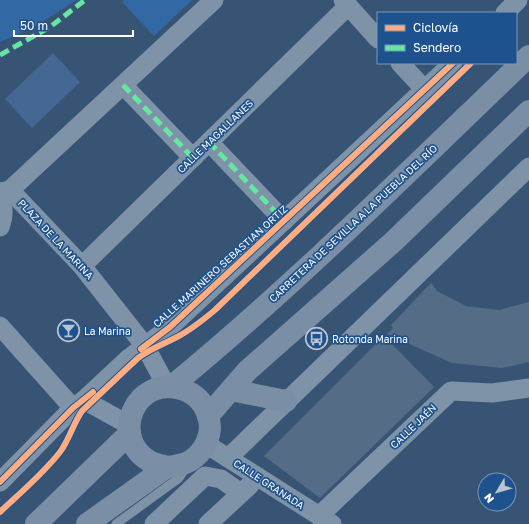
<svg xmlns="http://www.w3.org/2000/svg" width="529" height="524" viewBox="0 0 529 524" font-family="'Golos Text',sans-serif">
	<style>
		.green { fill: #3269a5 }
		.water { fill: #446893 }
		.building { fill: #556c86 }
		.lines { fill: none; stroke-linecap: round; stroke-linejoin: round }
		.lane { stroke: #7e93a8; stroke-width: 9 }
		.street { stroke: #7e93a8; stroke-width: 19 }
		.secondary { stroke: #7a8fa5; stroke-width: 22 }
		.quiet { stroke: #66e7a1; stroke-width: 5; stroke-dasharray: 10 5; stroke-linecap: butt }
		.cycleway-casing { stroke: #1e528e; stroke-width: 8 }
		.cycleway { stroke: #ffac80; stroke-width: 6 }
		.labels { text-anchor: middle; stroke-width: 3.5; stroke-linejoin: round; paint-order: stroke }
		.street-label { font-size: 10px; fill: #fff; stroke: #1e528e }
		.poi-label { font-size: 10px; fill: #fff; stroke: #1e528e; text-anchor: start }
	</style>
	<rect width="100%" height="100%" fill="#375475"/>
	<g class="green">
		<path d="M 0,0 L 77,0 L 34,27 L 0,42 Z"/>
		<path d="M 124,0 L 192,0 L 154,36 L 122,2 Z"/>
	</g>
	<path class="water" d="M 53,53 L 80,82 L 32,128 L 5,99 Z"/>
	<g class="building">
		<path d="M 431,283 L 437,291 L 466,306 L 499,310 L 529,302 L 529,362 L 502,368 L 452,363 L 387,334 L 393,328 L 391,325 Z"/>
		<path d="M 384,336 L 434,387 L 320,498 L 264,456 Z"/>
	</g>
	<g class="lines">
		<path class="lane" d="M 116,524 L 179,478 L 187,466"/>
		<g class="street">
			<path d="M 343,0 L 378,39"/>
			<path d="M 505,13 L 518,0"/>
			<path d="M 400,63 L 425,90"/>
			<path d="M 123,85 L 193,158"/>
			<path d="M 209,142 L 284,221"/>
			<path d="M 10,190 L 82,266 L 145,346 L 167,387"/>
			<path d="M 0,192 L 10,190 L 214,0"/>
			<path d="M 0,193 C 3,205 5,215 0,227"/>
			<path d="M 82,266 L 348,6"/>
			<path d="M 0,326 L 73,408"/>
			<path d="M 84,400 L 129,425"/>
			<path d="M 206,444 L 332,524"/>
			<path d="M 228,458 L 529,167"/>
			<path d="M 0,482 L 73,408 L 84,400 L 129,358 L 170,327 L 453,63"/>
			<path d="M 319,516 L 451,391 L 492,393 L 529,388"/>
			<path d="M 154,524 L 205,476 L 221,479 L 241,493"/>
			<path d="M 208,524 L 250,485"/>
		</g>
		<g class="secondary">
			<path d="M 172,386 C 297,283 412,168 529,56"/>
			<path d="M 231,390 L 286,401"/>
			<path d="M 208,416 L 247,371 L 393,242 L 529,111"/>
			<path d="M 36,524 L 130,433"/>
			<path d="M 87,524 L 167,467 C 175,466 183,465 190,461 C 205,452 214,432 208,416 C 204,402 194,393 181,389 C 136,375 109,436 149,461 C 154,464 161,465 167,467"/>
		</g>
		<g class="quiet">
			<path d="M 0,55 L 50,27 L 85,0"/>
			<path d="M 123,85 L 193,158"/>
			<path d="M 209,142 L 284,221"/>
		</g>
		<defs>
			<g id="cycleway">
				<path d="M 141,349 L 170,327 L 453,63"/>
				<path d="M 0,482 L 73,408 L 93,392"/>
				<path d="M 0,512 C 20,493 43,474 60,452 C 69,440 73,424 82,411 L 138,358 C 150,349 164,344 177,337 C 191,330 203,320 215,310 L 471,63"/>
			</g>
		</defs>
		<use href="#cycleway" class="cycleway-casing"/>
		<use href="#cycleway" class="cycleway"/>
	</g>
	<defs>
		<symbol id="bar-ring" viewBox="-11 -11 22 22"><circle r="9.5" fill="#1e528e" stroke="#b9c3cf" stroke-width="1.5"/><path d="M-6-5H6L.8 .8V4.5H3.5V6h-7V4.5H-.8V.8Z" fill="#b9c3cf"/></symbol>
		<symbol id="bus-ring" viewBox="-11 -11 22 22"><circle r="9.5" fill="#1e528e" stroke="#b9c3cf" stroke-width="1.5"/><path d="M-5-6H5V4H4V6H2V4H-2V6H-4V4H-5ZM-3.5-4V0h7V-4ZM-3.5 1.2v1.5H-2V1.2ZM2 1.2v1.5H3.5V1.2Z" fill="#b9c3cf"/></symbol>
	</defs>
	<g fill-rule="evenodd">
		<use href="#bar-ring" x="56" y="318" width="25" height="25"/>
		<use href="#bus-ring" x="304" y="326" width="25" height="25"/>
	</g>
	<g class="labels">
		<g class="street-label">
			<text transform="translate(215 136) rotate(-44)" y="4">CALLE MAGALLANES</text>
			<text transform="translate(353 223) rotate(-43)" y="4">CARRETERA DE SEVILLA A LA PUEBLA DEL RÍO</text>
			<text transform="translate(56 239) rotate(47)" y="4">PLAZA DE LA MARINA</text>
			<text transform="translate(220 266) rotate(-42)" y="4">CALLE MARINERO SEBASTIAN ORTIZ</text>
			<text transform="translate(413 426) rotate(-44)" y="4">CALLE JAÉN</text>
			<text transform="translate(269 484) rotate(33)" y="4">CALLE GRANADA</text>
		</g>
		<g class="poi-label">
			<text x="84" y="335">La Marina</text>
			<text x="332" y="343">Rotonda Marina</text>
		</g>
	</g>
	<rect x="377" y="12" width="140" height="52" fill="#1e528e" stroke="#7897bb"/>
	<rect x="385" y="25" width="20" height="6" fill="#ffac80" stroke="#7897bb"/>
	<text x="413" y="32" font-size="12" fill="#ffffff">Ciclovía</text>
	<rect x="385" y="45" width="20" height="6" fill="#66e7a1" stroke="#7897bb"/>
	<text x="413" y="52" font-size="12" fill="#ffffff">Sendero</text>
	<g transform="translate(497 492) rotate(232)"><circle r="19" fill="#1e528e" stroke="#7897bb"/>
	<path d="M0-3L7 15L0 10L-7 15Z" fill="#b9c3cf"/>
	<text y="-6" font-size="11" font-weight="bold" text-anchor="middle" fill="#ffffff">N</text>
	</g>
	<path d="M14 30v6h119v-6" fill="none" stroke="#ffffff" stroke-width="2"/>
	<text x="20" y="30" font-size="12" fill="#ffffff" stroke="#1e528e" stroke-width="3" paint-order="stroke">50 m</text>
</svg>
